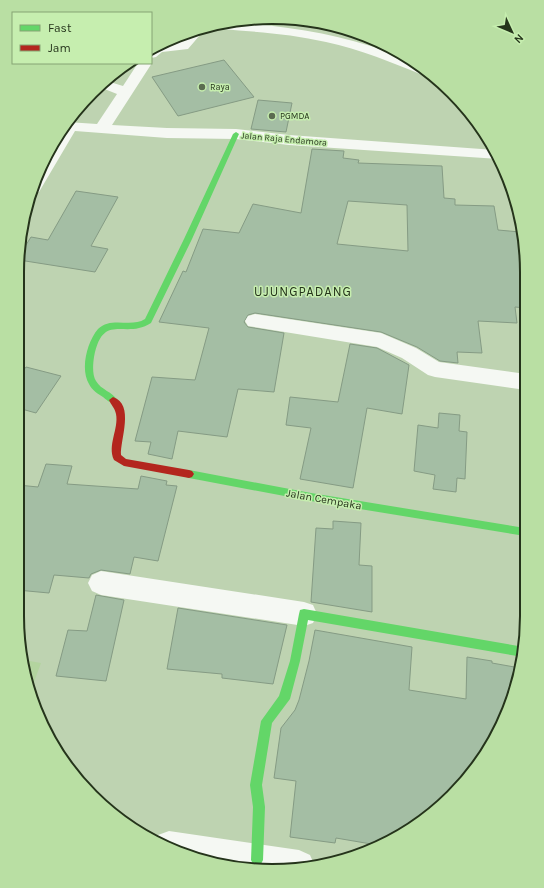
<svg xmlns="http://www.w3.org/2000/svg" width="544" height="888" viewBox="0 0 544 888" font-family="Karla,sans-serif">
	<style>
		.built { fill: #b3d49f }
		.building { fill: #a4bea4; stroke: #859b84; fill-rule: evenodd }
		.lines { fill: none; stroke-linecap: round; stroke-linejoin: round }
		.street { fill: #f5f8f3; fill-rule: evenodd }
		.fast { fill: #63d668; fill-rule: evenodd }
		.jam { fill: #b3261e; fill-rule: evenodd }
		.poi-dot { fill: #5b6c50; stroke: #c6eeaf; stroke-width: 1.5 }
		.labels { text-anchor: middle; stroke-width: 3; stroke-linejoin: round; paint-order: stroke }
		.far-poi-label { font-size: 9px; fill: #25341b; stroke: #c6eeaf; text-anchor: start }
		.far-street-label { font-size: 9px; fill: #25341b; stroke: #c6eeaf }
		.street-label { font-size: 11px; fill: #25341b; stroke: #c6eeaf }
		.quarter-label { font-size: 13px; letter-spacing: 1px; fill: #25341b; stroke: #c6eeaf }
		.rim { fill: none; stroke: #25341b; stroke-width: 2 }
	</style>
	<rect width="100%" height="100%" fill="#bed3b1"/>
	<path class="built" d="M 24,660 L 41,663 L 30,693 Z"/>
	<g class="building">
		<path d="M 224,60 L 254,97 L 178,116 L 152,77 Z"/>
		<path d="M 258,100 L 292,103 L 286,132 L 251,129 Z"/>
		<path d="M 312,149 L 344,151 L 343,158 L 359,160 L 358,163 L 442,166 L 444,198 L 455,199 L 455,205 L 494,206 L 498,230 L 520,232 L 524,283 L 526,283 L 526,308 L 515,307 L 517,323 L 478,321 L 482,353 L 457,352 L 458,363 L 440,361 L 417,347 L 381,332 L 255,313 L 248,315 L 244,322 L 248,327 L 284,333 L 274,392 L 238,389 L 227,437 L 178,431 L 172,459 L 148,454 L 151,442 L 135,441 L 152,377 L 195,380 L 209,328 L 159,322 L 183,271 L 186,272 L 203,229 L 239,233 L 253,204 L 301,213 ZM 348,201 L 407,205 L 408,251 L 337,244 Z"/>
		<path d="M 76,191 L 118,197 L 91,246 L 108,249 L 95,272 L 19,260 L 19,256 L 31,237 L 48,240 Z"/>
		<path d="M 350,344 L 377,348 L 409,365 L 402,414 L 367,408 L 353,488 L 300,479 L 311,428 L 286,425 L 290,397 L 338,402 Z"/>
		<path d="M 26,367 L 61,376 L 36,413 L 18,408 L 18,377 Z"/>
		<path d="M 439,413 L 460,415 L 459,431 L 467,432 L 465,479 L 457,478 L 456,492 L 433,489 L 435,475 L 414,471 L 418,425 L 438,428 Z"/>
		<path d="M 46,464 L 72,466 L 67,484 L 138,489 L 141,476 L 167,481 L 166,485 L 177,486 L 158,561 L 134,557 L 130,574 L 101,570 L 91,574 L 89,578 L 54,575 L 49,593 L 17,590 L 18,485 L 38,487 Z"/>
		<path d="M 333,521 L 361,523 L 359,565 L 372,566 L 372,612 L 311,602 L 316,528 L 333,529 Z"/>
		<path d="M 96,595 L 124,600 L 106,681 L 56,676 L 68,630 L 87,631 Z"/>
		<path d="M 178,608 L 287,625 L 273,684 L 222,678 L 222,674 L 167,669 Z"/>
		<path d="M 315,630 L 412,647 L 409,690 L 466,699 L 467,657 L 492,661 L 492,663 L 520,668 L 508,713 L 474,771 L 427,818 L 377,845 L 336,838 L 335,843 L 290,837 L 296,781 L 274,778 L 281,728 L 295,710 L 299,700 L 309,661 Z"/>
	</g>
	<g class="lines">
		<g class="street">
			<path d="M 231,22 C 285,26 337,33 388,52 C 403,57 422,64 433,76 L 425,76 C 393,63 360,49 326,42 C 292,34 257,32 222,29 L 217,27 Z"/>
			<path d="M 198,33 L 200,35 L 188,49 L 162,52 L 156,57 L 151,58 L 151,49 L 168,43 L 180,42 L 184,38 Z"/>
			<path d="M 151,62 L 152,63 L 112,125 L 167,128 L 236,129 L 289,135 L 495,150 L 499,159 L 289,145 L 236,139 L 167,138 L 75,131 L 39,192 L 32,193 L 36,175 L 67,122 L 97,124 L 117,94 L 102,88 L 110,82 L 123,86 L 138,63 L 151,63 Z"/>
			<path d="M 255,314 L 381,333 L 416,348 L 439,362 L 526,374 L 526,390 L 435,377 L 428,375 L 402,358 L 377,347 L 248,326 L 245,321 L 248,316 Z"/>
			<path d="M 101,571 L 304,602 L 313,605 L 317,614 L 313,623 L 304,626 L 101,595 L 92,591 L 88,583 L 92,575 Z"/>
			<path d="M 169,831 L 299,850 L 310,855 L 314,864 L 272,871 L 190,858 L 156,839 L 158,835 Z"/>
		</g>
		<g class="fast">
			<path d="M 236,132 L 239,134 L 192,239 L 151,323 C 125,340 103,311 94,357 C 93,364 92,375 96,381 C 101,390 113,392 117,400 L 116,402 C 110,404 107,400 103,397 C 98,394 92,390 89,384 C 80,369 87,342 98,329 C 111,316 131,328 145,319 L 184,239 L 233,134 Z"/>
			<path d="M 189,470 L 311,493 L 525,528 L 525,536 L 311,501 L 189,478 L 186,477 L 184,474 L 186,471 Z"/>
			<path d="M 304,609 L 524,647 L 525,649 L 523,657 L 308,620 L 300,661 L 290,699 L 272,723 L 262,785 L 265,807 L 263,860 L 261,864 L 257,866 L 253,864 L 251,860 L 253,807 L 250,785 L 261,721 L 279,696 L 290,661 L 299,614 L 300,610 Z"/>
		</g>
		<path class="jam" d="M 113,397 C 135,404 120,440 121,455 L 126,459 L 189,470 L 192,471 L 194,474 L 192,477 L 189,478 L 124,466 L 114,460 C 107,445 119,429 116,414 C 115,408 111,405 109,400 Z"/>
	</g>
	<g class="poi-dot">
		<circle cx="202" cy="87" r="4"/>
		<circle cx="272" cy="116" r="4"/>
	</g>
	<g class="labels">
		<g class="far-poi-label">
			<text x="210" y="90">Raya</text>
			<text x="280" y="119">PGMDA</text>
		</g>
		<g class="far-street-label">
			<text transform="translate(284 139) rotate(5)" y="3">Jalan Raja Endamora</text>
		</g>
		<g class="street-label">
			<text transform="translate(324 499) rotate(10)" y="4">Jalan Cempaka</text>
		</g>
		<g class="quarter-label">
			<text x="303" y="296">UJUNGPADANG</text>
		</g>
	</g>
	<path d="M0 0H544V888H0ZM272 24H272A248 248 0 0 1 520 272V616A248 248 0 0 1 272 864H272A248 248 0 0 1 24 616V272A248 248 0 0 1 272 24Z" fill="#b9dfa3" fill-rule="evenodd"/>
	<path class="rim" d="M272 24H272A248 248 0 0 1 520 272V616A248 248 0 0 1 272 864H272A248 248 0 0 1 24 616V272A248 248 0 0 1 272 24Z"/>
	<rect x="12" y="12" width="140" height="52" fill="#c6eeaf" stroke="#86a474"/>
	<rect x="20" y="25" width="20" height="6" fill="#63d668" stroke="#86a474"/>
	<text x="48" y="32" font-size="12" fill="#25341b">Fast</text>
	<rect x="20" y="45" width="20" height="6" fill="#b3261e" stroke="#86a474"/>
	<text x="48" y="52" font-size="12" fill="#25341b">Jam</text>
	<g transform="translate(512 32) rotate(134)" stroke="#c6eeaf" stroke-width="3" paint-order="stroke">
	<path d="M0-3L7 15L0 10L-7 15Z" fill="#25341b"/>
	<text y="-6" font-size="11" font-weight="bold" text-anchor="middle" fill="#25341b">N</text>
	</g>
</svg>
